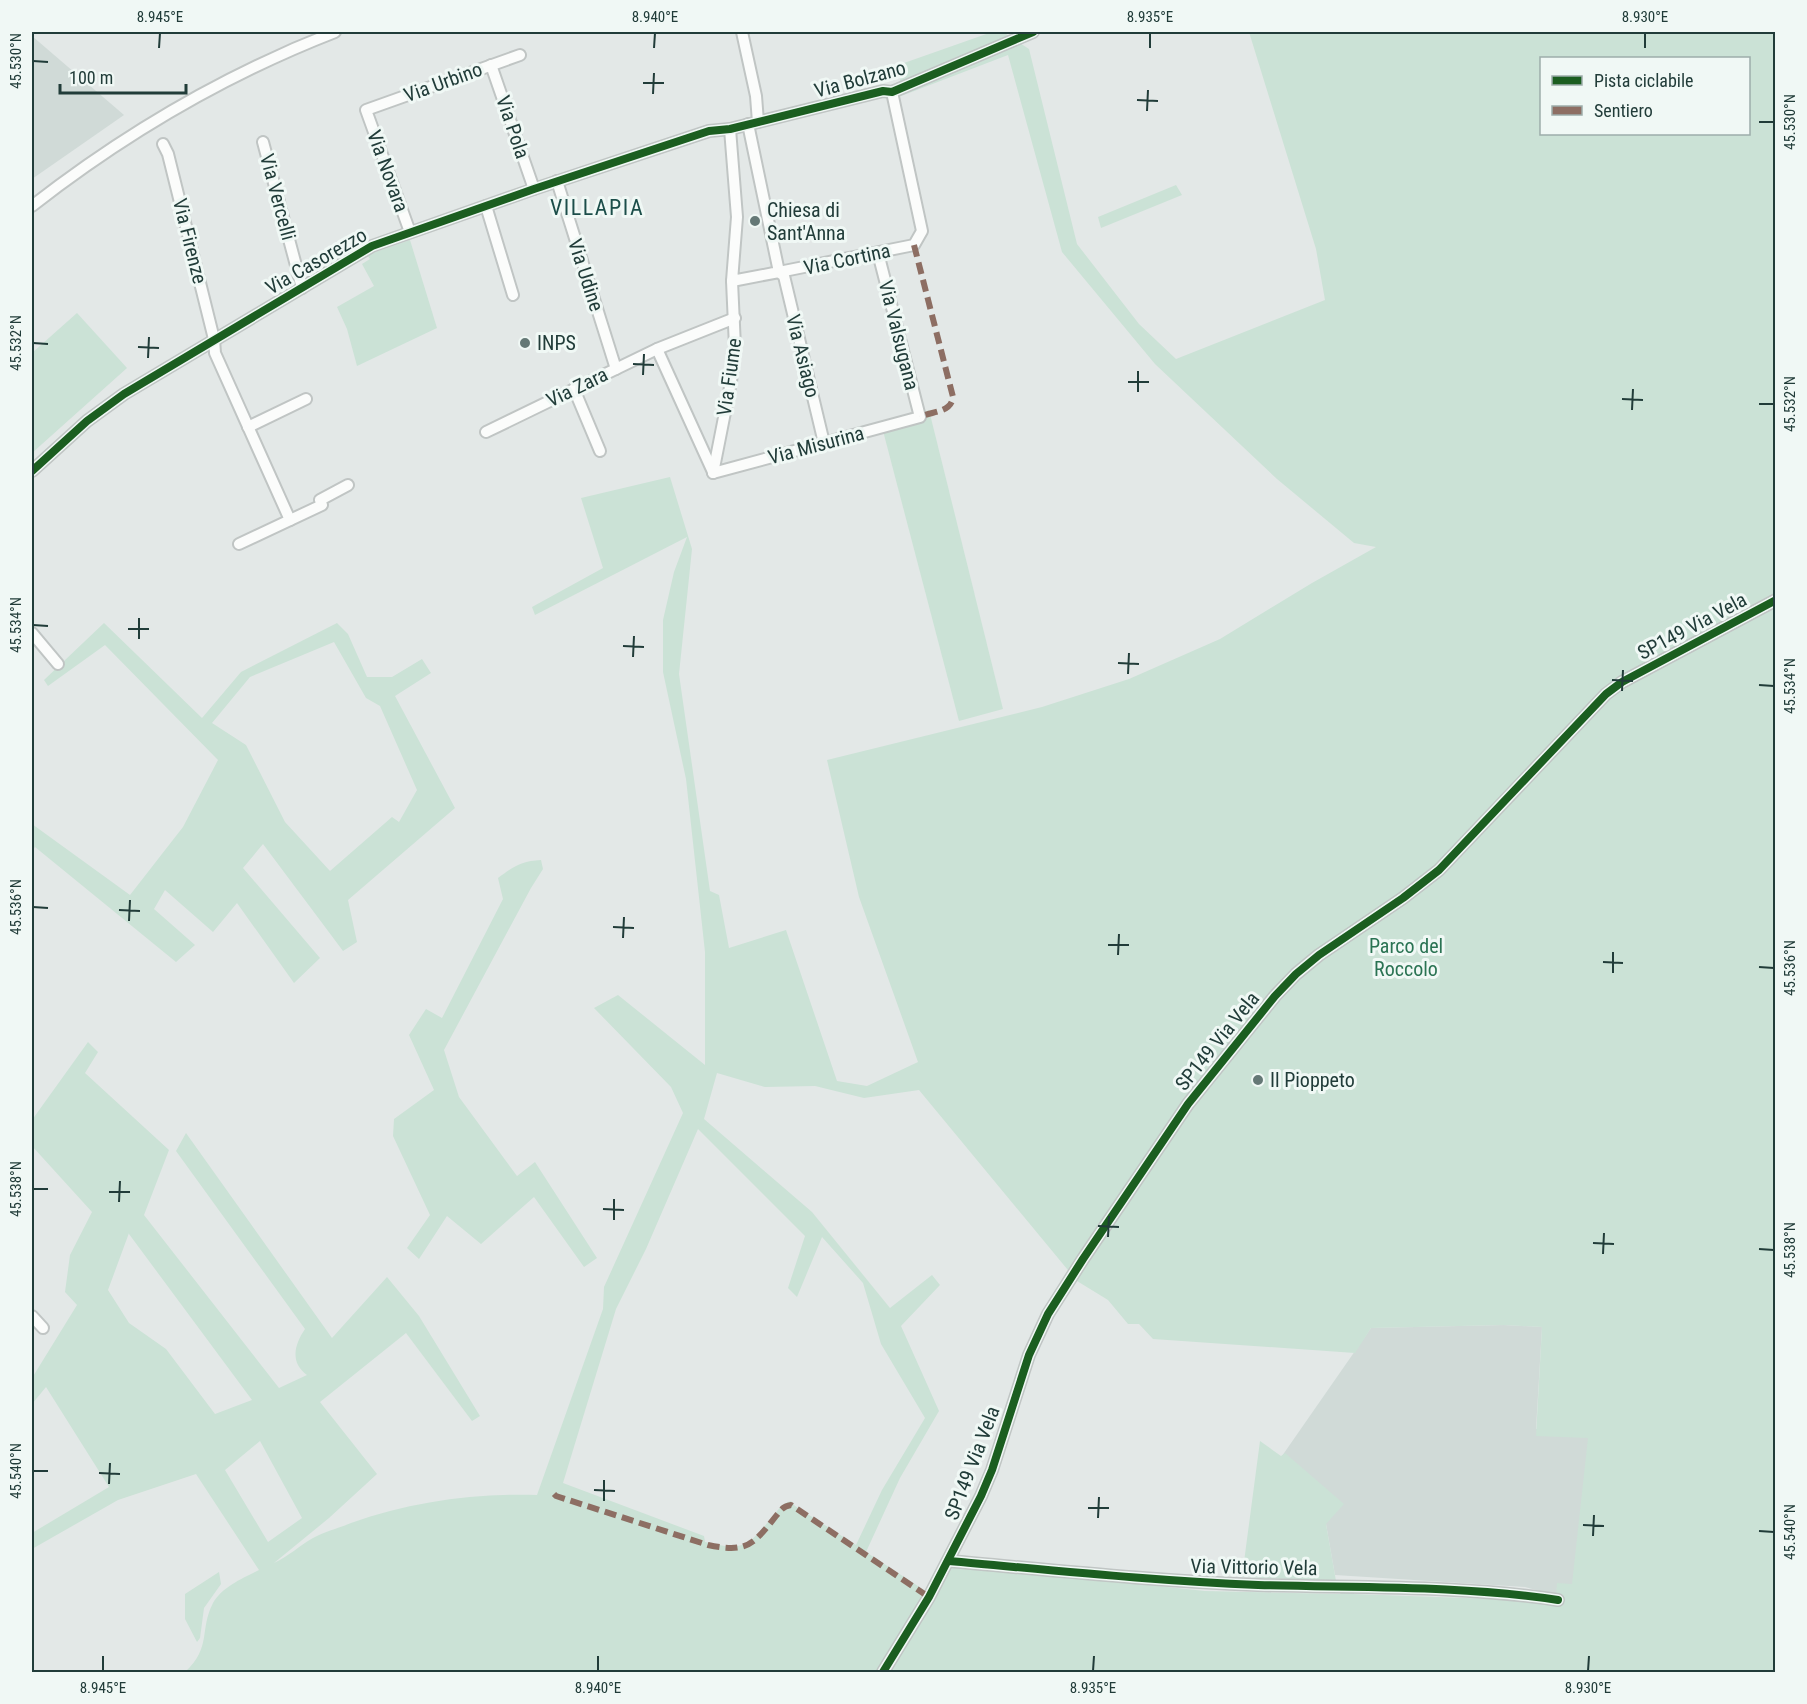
<svg xmlns="http://www.w3.org/2000/svg" width="1807" height="1704" viewBox="0 0 1807 1704" font-family="'Roboto Condensed',sans-serif">
	<style>
		.built { fill: #d0dad7 }
		.green { fill: #cbe2d6; fill-rule: evenodd }
		.lines { fill: none; stroke-linecap: round; stroke-linejoin: round }
		.minor-casing { stroke: #c0c5c4; stroke-width: 14 }
		.minor { stroke: #fbfcfb; stroke-width: 10 }
		.quiet { stroke: #8d6e63; stroke-width: 6; stroke-dasharray: 12 6; stroke-linecap: butt }
		.cycleway-casing { stroke: #f0f8f5; stroke-width: 11 }
		.cycleway { stroke: #1b5e20; stroke-width: 8 }
		.ticks { fill: none; stroke: #213c39; stroke-width: 2 }
		.poi-dot { fill: #657876; stroke: #f0f8f5; stroke-width: 2 }
		.labels { text-anchor: middle; stroke-width: 6; stroke-linejoin: round; paint-order: stroke }
		.street-label { font-size: 20px; fill: #213c39; stroke: #f0f8f5 }
		.poi-label { font-size: 20px; fill: #213c39; stroke: #f0f8f5; text-anchor: start }
		.park-label { font-size: 20px; fill: #2a7353; stroke: #f0f8f5 }
		.quarter-label { font-size: 22px; letter-spacing: 1.5px; fill: #1c4e4a; stroke: #f0f8f5 }
		.neatline { fill: none; stroke: #213c39; stroke-width: 2 }
		.ticks-label { font-size: 15px; text-anchor: middle; fill: #213c39 }
	</style>
	<rect width="100%" height="100%" fill="#e3e8e7"/>
	<g class="built">
		<path d="M 32,36 L 124,115 L 32,179 Z"/>
		<path d="M 1504,1325 L 1542,1327 L 1536,1429 L 1601,1432 L 1593,1521 L 1569,1599 L 1525,1587 L 1335,1575 L 1326,1524 L 1282,1456 L 1371,1328 Z"/>
	</g>
	<g class="green">
		<path d="M 992,32 L 1003,32 L 1029,49 L 1077,244 L 1139,324 L 1176,359 L 1325,300 L 1316,249 L 1249,32 L 1775,32 L 1775,1672 L 185,1672 C 212,1647 199,1630 213,1603 C 222,1587 243,1578 259,1570 L 196,1474 L 118,1500 L 32,1549 L 32,1533 L 109,1487 L 46,1387 L 32,1404 L 32,1378 L 77,1305 L 65,1292 L 70,1255 L 92,1212 L 32,1146 L 32,1120 L 88,1042 L 98,1052 L 85,1073 L 169,1150 L 144,1215 L 279,1388 L 307,1375 C 290,1363 294,1345 305,1329 L 176,1151 L 186,1133 L 332,1338 L 387,1277 L 419,1316 L 480,1416 L 472,1421 L 406,1333 L 320,1402 L 377,1474 L 329,1518 L 274,1563 C 289,1556 299,1546 313,1538 C 324,1532 339,1528 351,1523 C 411,1502 474,1493 537,1495 L 603,1309 L 604,1287 L 683,1113 L 671,1087 L 594,1008 L 618,995 L 705,1065 L 705,952 L 686,779 L 663,672 L 663,620 L 674,572 L 687,537 L 535,615 L 532,607 L 603,568 L 581,498 L 670,477 L 692,549 L 679,674 L 710,891 L 719,895 L 729,948 L 786,930 L 837,1081 L 867,1086 L 918,1062 L 859,897 L 827,760 L 1042,707 L 1129,679 L 1220,639 L 1312,583 L 1376,547 L 1354,543 L 1277,479 L 1155,364 L 1062,252 L 1008,55 L 896,98 L 904,63 ZM 1542,58 L 1748,58 L 1748,134 L 1542,134 ZM 717,1073 L 765,1087 L 815,1086 L 864,1098 L 919,1090 L 1077,1281 L 1108,1300 L 1128,1324 L 1139,1324 L 1153,1339 L 1355,1353 L 1371,1328 L 1504,1325 L 1542,1327 L 1536,1436 L 1588,1438 L 1572,1584 L 1557,1583 L 1556,1596 L 1522,1600 L 1354,1594 L 1354,1592 L 1341,1592 L 1340,1594 L 1205,1591 L 942,1563 L 927,1592 L 866,1552 L 900,1478 L 939,1411 L 901,1326 L 940,1285 L 932,1275 L 890,1308 L 812,1212 L 704,1119 ZM 698,1129 L 805,1236 L 788,1288 L 797,1297 L 822,1237 L 863,1283 L 881,1344 L 925,1418 L 882,1490 L 856,1545 L 795,1506 L 791,1501 C 782,1503 779,1509 773,1516 C 748,1546 745,1552 705,1542 L 704,1536 L 563,1483 L 616,1309 L 646,1249 ZM 129,1233 L 129,1234 L 252,1400 L 215,1414 L 166,1349 L 129,1323 L 108,1290 ZM 260,1441 L 302,1518 L 268,1542 L 225,1470 Z"/>
		<path d="M 1176,185 L 1182,195 L 1101,228 L 1098,217 Z"/>
		<path d="M 410,240 L 437,328 L 357,366 L 347,329 L 337,307 L 374,286 L 362,264 L 370,259 L 367,255 Z"/>
		<path d="M 77,313 L 127,368 L 32,453 L 32,353 Z"/>
		<path d="M 929,410 L 1003,709 L 959,721 L 882,427 Z"/>
		<path d="M 104,623 L 202,718 L 241,672 L 337,623 L 348,634 L 367,677 L 392,677 L 422,659 L 431,673 L 395,696 L 455,808 L 348,900 L 357,942 L 343,951 L 263,844 L 243,868 L 320,958 L 294,983 L 237,903 L 213,932 L 165,890 L 154,909 L 195,945 L 176,962 L 35,847 L 32,851 L 32,824 L 130,895 L 183,827 L 218,760 L 105,645 L 48,686 L 44,680 ZM 334,642 L 366,698 L 380,706 L 417,790 L 399,822 L 392,817 L 330,871 L 285,822 L 246,745 L 212,723 L 250,677 Z"/>
		<path d="M 541,860 L 543,869 L 531,888 L 444,1050 L 459,1097 L 517,1176 L 535,1162 L 597,1258 L 584,1267 L 534,1197 L 481,1244 L 447,1216 L 419,1259 L 407,1248 L 430,1215 L 393,1136 L 394,1119 L 434,1090 L 409,1035 L 426,1009 L 442,1018 L 503,899 L 498,878 C 513,867 521,861 541,860 Z"/>
		<path d="M 1260,1441 L 1281,1456 L 1285,1453 L 1344,1504 L 1326,1524 L 1336,1581 L 1242,1577 Z"/>
		<path d="M 219,1572 L 221,1584 L 204,1608 L 200,1638 L 197,1642 L 185,1619 L 185,1594 Z"/>
	</g>
	<g class="lines">
		<defs>
			<g id="minor">
				<path d="M 742,32 L 756,96 L 758,122"/>
				<path d="M 491,65 L 534,189"/>
				<path d="M 730,129 L 737,217 L 732,281 L 779,272 L 748,124"/>
				<path d="M 263,142 L 302,288"/>
				<path d="M 163,144 L 168,154 L 214,339 L 215,353 L 290,520"/>
				<path d="M 557,181 L 616,369"/>
				<path d="M 32,206 C 123,135 227,74 335,32"/>
				<path d="M 486,206 L 513,295"/>
				<path d="M 410,232 L 366,110 L 520,55"/>
				<path d="M 779,272 L 914,245 L 922,231 L 892,92"/>
				<path d="M 779,272 L 784,276 L 824,443"/>
				<path d="M 657,349 L 713,472"/>
				<path d="M 574,389 L 600,451"/>
				<path d="M 248,427 L 306,399"/>
				<path d="M 486,432 L 657,349 L 735,318"/>
				<path d="M 32,471 L 87,421 L 124,394 L 372,246 L 534,189 L 709,131 L 730,129 L 883,91 L 892,92 L 1033,32"/>
				<path d="M 713,473 L 920,417 L 878,253"/>
				<path d="M 713,473 L 731,382 L 735,347 L 732,281"/>
				<path d="M 239,544 L 322,505 L 320,500 L 348,485"/>
				<path d="M 32,633 L 58,664"/>
				<path d="M 32,1316 L 43,1328"/>
				<path d="M 949,1561 C 1051,1570 1154,1581 1258,1585 C 1358,1588 1459,1585 1558,1600"/>
				<path d="M 883,1672 L 929,1597 L 981,1496 L 992,1470 L 1029,1355 L 1048,1314 L 1083,1259 L 1188,1104 L 1275,996 L 1296,974 L 1319,955 L 1403,898 L 1439,870 L 1606,694 L 1622,682 L 1776,600"/>
			</g>
		</defs>
		<use href="#minor" class="minor-casing"/>
		<use href="#minor" class="minor"/>
		<g class="quiet">
			<path d="M 914,245 L 953,397 C 951,413 932,411 920,417"/>
			<path d="M 554,1494 L 556,1496 L 708,1545 C 747,1553 753,1545 776,1516 C 781,1510 783,1506 791,1505 L 929,1597"/>
		</g>
		<defs>
			<g id="cycleway">
				<path d="M 32,471 L 87,421 L 124,394 L 372,246 L 534,189 L 709,131 L 730,129 L 883,91 L 892,92 L 1033,32"/>
				<path d="M 949,1561 C 1051,1570 1154,1581 1258,1585 C 1358,1588 1459,1585 1558,1600"/>
				<path d="M 883,1672 L 929,1597 L 981,1496 L 992,1470 L 1029,1355 L 1048,1314 L 1083,1259 L 1188,1104 L 1275,996 L 1296,974 L 1319,955 L 1403,898 L 1439,870 L 1606,694 L 1622,682 L 1776,600"/>
			</g>
		</defs>
		<use href="#cycleway" class="cycleway-casing"/>
		<use href="#cycleway" class="cycleway"/>
	</g>
	<path class="ticks" d="M 159,48 L 160,33M 654,48 L 655,33M 1150,48 L 1150,33M 1645,48 L 1645,33M 33,61 L 48,62M 643,83 L 664,83M 653,94 L 654,73M 1137,100 L 1158,101M 1147,111 L 1148,90M 1759,122 L 1774,122M 33,343 L 48,344M 138,347 L 159,348M 148,358 L 149,337M 633,364 L 654,365M 643,375 L 644,354M 1128,382 L 1149,382M 1138,392 L 1138,371M 1622,399 L 1643,400M 1759,404 L 1774,404M 1632,410 L 1633,389M 33,625 L 48,626M 128,629 L 149,629M 139,639 L 139,618M 623,646 L 644,647M 633,657 L 634,636M 1118,663 L 1139,664M 1128,674 L 1129,653M 1612,680 L 1633,681M 1759,685 L 1774,686M 1622,691 L 1623,670M 33,907 L 48,908M 119,910 L 140,911M 129,921 L 130,900M 613,927 L 634,928M 623,938 L 624,917M 1108,945 L 1129,945M 1118,955 L 1119,934M 1603,962 L 1623,963M 1759,967 L 1774,968M 1613,973 L 1613,952M 33,1189 L 48,1189M 109,1192 L 130,1192M 119,1202 L 120,1181M 603,1209 L 624,1210M 614,1220 L 614,1199M 1098,1226 L 1119,1227M 1108,1237 L 1109,1216M 1593,1243 L 1614,1244M 1759,1249 L 1774,1250M 1603,1254 L 1604,1233M 33,1471 L 48,1471M 99,1473 L 120,1474M 109,1484 L 110,1463M 594,1490 L 615,1491M 604,1501 L 604,1480M 1088,1508 L 1109,1508M 1098,1518 L 1099,1497M 1583,1525 L 1604,1526M 1759,1531 L 1774,1532M 1593,1536 L 1594,1515M 103,1671 L 103,1656M 598,1671 L 598,1656M 1093,1671 L 1094,1656M 1588,1671 L 1589,1656"/>
	<g class="poi-dot">
		<circle cx="755" cy="221" r="6"/>
		<circle cx="525" cy="343" r="6"/>
		<circle cx="1258" cy="1080" r="6"/>
	</g>
	<g class="labels">
		<g class="street-label">
			<text transform="translate(860 79) rotate(-15)" y="7">Via Bolzano</text>
			<text transform="translate(443 82) rotate(-20)" y="7">Via Urbino</text>
			<text transform="translate(513 127) rotate(71)" y="7">Via Pola</text>
			<text transform="translate(388 171) rotate(70)" y="7">Via Novara</text>
			<text transform="translate(278 197) rotate(75)" y="7">Via Vercelli</text>
			<text transform="translate(190 241) rotate(76)" y="7">Via Firenze</text>
			<text transform="translate(847 259) rotate(-12)" y="7">Via Cortina</text>
			<text transform="translate(316 261) rotate(-30)" y="7">Via Casorezzo</text>
			<text transform="translate(586 275) rotate(72)" y="7">Via Udine</text>
			<text transform="translate(899 335) rotate(76)" y="7">Via Valsugana</text>
			<text transform="translate(803 356) rotate(76)" y="7">Via Asiago</text>
			<text transform="translate(729 377) rotate(-82)" y="7">Via Fiume</text>
			<text transform="translate(577 387) rotate(-26)" y="7">Via Zara</text>
			<text transform="translate(816 445) rotate(-15)" y="7">Via Misurina</text>
			<text transform="translate(1692 626) rotate(-28)" y="7">SP149 Via Vela</text>
			<text transform="translate(1217 1041) rotate(-51)" y="7">SP149 Via Vela</text>
			<text transform="translate(972 1463) rotate(-69)" y="7">SP149 Via Vela</text>
			<text transform="translate(1254 1567) rotate(1)" y="7">Via Vittorio Vela</text>
		</g>
		<g class="poi-label">
			<text x="767" y="217">Chiesa di<tspan x="767" dy="23">Sant'Anna</tspan></text>
			<text x="537" y="350">INPS</text>
			<text x="1270" y="1087">Il Pioppeto</text>
		</g>
		<g class="park-label">
			<text x="1406" y="953">Parco del<tspan x="1406" dy="23">Roccolo</tspan></text>
		</g>
		<g class="quarter-label">
			<text x="597" y="215">VILLAPIA</text>
		</g>
	</g>
	<rect width="1807" height="1704" fill="none" stroke="#f0f8f5" stroke-width="66"/>
	<rect x="1540" y="57" width="210" height="78" fill="#f0f8f5" stroke="#9dadaa" stroke-width="1.5"/>
	<rect x="1552" y="76" width="30" height="9" fill="#1b5e20" stroke="#9dadaa" stroke-width="1.5"/>
	<text x="1594" y="87" font-size="18" fill="#213c39">Pista ciclabile</text>
	<rect x="1552" y="106" width="30" height="9" fill="#8d6e63" stroke="#9dadaa" stroke-width="1.5"/>
	<text x="1594" y="117" font-size="18" fill="#213c39">Sentiero</text>
	<path d="M60 84v9h126v-9" fill="none" stroke="#213c39" stroke-width="3"/>
	<text x="69" y="84" font-size="18" fill="#213c39" stroke="#f0f8f5" stroke-width="4.5" paint-order="stroke">100 m</text>
	<rect x="33" y="33" width="1741" height="1638" class="neatline"/>
	<g class="ticks-label">
		<text x="160" y="22">8.945°E</text>
		<text x="655" y="22">8.940°E</text>
		<text x="1150" y="22">8.935°E</text>
		<text x="1645" y="22">8.930°E</text>
		<text transform="translate(16 61) rotate(-90)" y="5">45.530°N</text>
		<text transform="translate(1790 122) rotate(-90)" y="5">45.530°N</text>
		<text transform="translate(16 343) rotate(-90)" y="5">45.532°N</text>
		<text transform="translate(1790 404) rotate(-90)" y="5">45.532°N</text>
		<text transform="translate(16 625) rotate(-90)" y="5">45.534°N</text>
		<text transform="translate(1790 686) rotate(-90)" y="5">45.534°N</text>
		<text transform="translate(16 907) rotate(-90)" y="5">45.536°N</text>
		<text transform="translate(1790 968) rotate(-90)" y="5">45.536°N</text>
		<text transform="translate(16 1189) rotate(-90)" y="5">45.538°N</text>
		<text transform="translate(1790 1250) rotate(-90)" y="5">45.538°N</text>
		<text transform="translate(16 1471) rotate(-90)" y="5">45.540°N</text>
		<text transform="translate(1790 1532) rotate(-90)" y="5">45.540°N</text>
		<text x="103" y="1693">8.945°E</text>
		<text x="598" y="1693">8.940°E</text>
		<text x="1093" y="1693">8.935°E</text>
		<text x="1588" y="1693">8.930°E</text>
	</g>
</svg>
